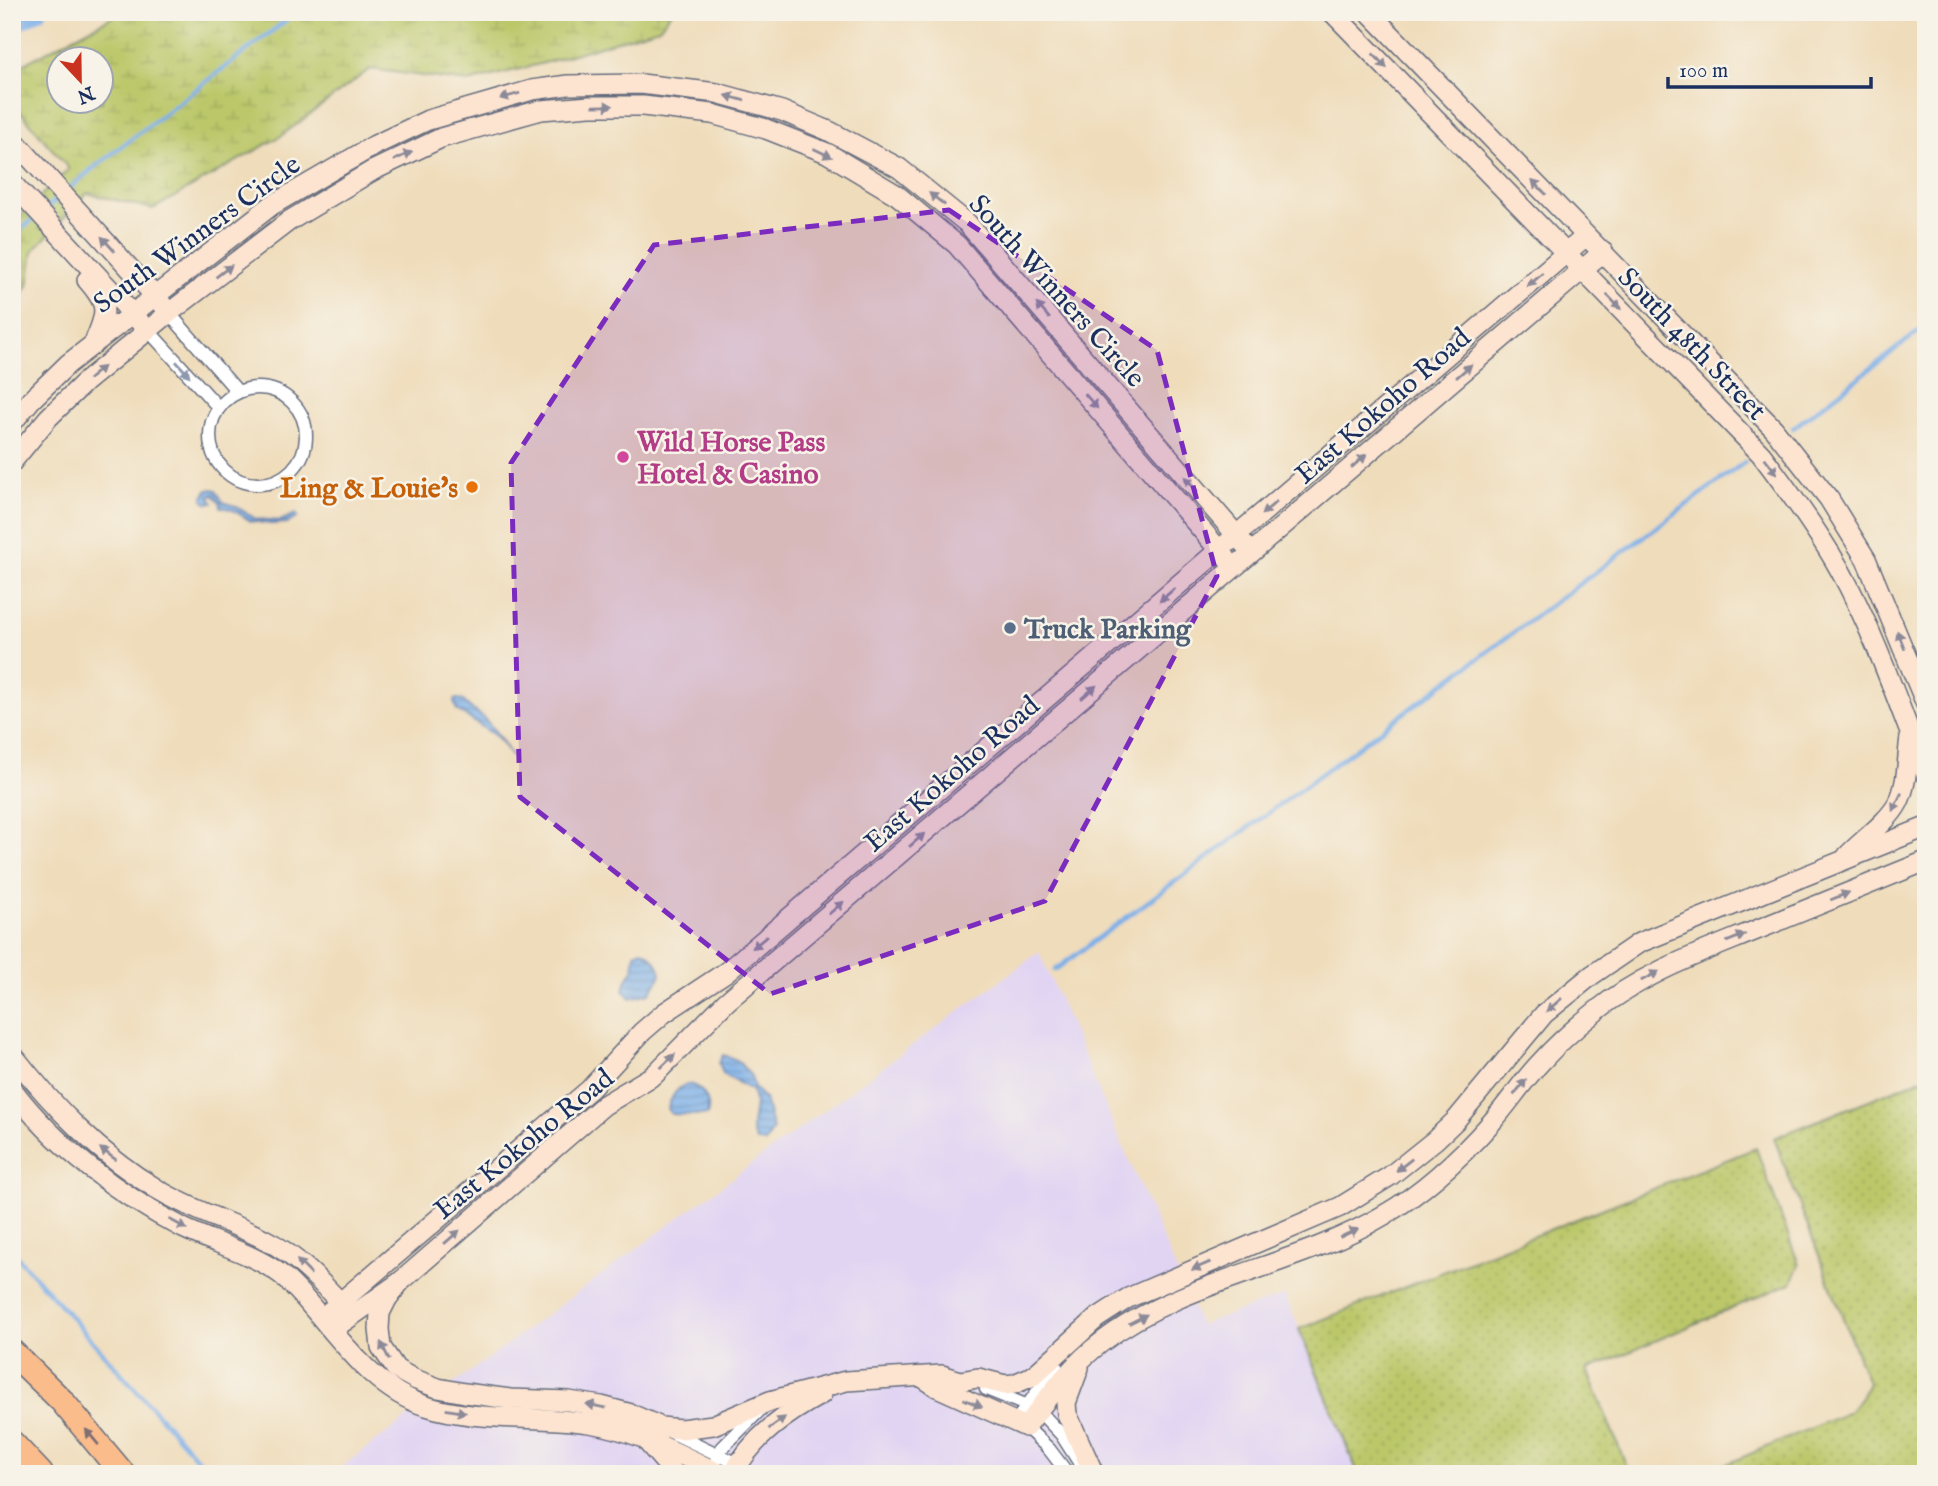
<svg xmlns="http://www.w3.org/2000/svg" width="1938" height="1486" viewBox="0 0 1938 1486" font-family="'IM FELL English',serif">
	<style>
		.built { fill: #e1d4f3 }
		.grass { fill: url(#grass-dots); stroke: #6b7b64; stroke-width: 2 }
		.wetland { fill: url(#wetland-marsh); stroke: #6b7b64; stroke-width: 2; fill-rule: evenodd }
		.water { fill: url(#water-rules); stroke: #4b6fa3; stroke-width: 2 }
		.lines { fill: none; stroke-linecap: round; stroke-linejoin: round }
		.stream { stroke: #7bafe8; stroke-width: 4.5 }
		.canal { stroke: #7bafe8; stroke-width: 14 }
		.street-casing { stroke: #656c7e; stroke-width: 15 }
		.secondary-casing { stroke: #656c7e; stroke-width: 22 }
		.highway-casing { stroke: #656c7e; stroke-width: 27 }
		.street { stroke: #fff; stroke-width: 12 }
		.secondary { stroke: #fde4d1; stroke-width: 19 }
		.highway { stroke: #fabc8b; stroke-width: 24 }
		.oneway { fill: #8c8a98 }
		.oneway2 { fill: #8d97ae }
		.oneway3 { fill: #7f6e72 }
		.marked { fill: #7b2cbf; fill-opacity: 0.2; stroke: #7b2cbf; stroke-width: 5; stroke-dasharray: 14 9; stroke-linejoin: round }
		.hotel-dot { fill: #d1479c; stroke: #f7f3e8; stroke-width: 2.5 }
		.food-dot { fill: #e8710a; stroke: #f7f3e8; stroke-width: 2.5 }
		.service-dot { fill: #5c6f8a; stroke: #f7f3e8; stroke-width: 2.5 }
		.labels { text-anchor: middle; stroke-width: 5; stroke-linejoin: round; paint-order: stroke }
		.street-label { font-size: 28px; fill: #1b2f5e; stroke: #f7f3e8 }
		.hotel-label { font-size: 28px; font-weight: bold; fill: #b23c85; stroke: #f7f3e8; text-anchor: start }
		.food-label { font-size: 28px; font-weight: bold; fill: #c56008; stroke: #f7f3e8; text-anchor: end }
		.service-label { font-size: 28px; font-weight: bold; fill: #4e5e75; stroke: #f7f3e8; text-anchor: start }
	</style>
	<defs>
		<pattern id="grass-dots" width="8" height="8" patternUnits="userSpaceOnUse" patternTransform="scale(1.75)"><rect width="8" height="8" fill="#bbc769"/><path d="M2 2h.1M6 6h.1" fill="none" stroke="#a0ab5d" stroke-width="1.8" stroke-linecap="round"/></pattern>
		<pattern id="wetland-marsh" width="20" height="14" patternUnits="userSpaceOnUse" patternTransform="scale(1.75)"><rect width="20" height="14" fill="#bbc769"/><path d="M1 5h8M5 5V1M11 12h8M15 12V8" fill="none" stroke="#a0ab5d"/></pattern>
		<pattern id="water-rules" width="6" height="5" patternUnits="userSpaceOnUse" patternTransform="scale(1.75)"><rect width="6" height="5" fill="#7bafe8"/><path d="M0 2.5h6" fill="none" stroke="#648fbf"/></pattern>
	</defs>
	<rect width="100%" height="100%" fill="#f7f3e8"/>
	<filter id="ink" filterUnits="userSpaceOnUse"><feTurbulence type="fractalNoise" baseFrequency=".0143" numOctaves="2"/><feDisplacementMap in="SourceGraphic" scale="14" xChannelSelector="R" yChannelSelector="G"/><feConvolveMatrix kernelMatrix="1 2 1 2 8 2 1 2 1" color-interpolation-filters="sRGB"/></filter>
	<filter id="wash" filterUnits="userSpaceOnUse"><feTurbulence type="fractalNoise" baseFrequency=".00686" numOctaves="4" result="noise"/><feDisplacementMap in="SourceGraphic" scale="28" xChannelSelector="R" yChannelSelector="G"/><feGaussianBlur stdDeviation="1.57" result="paint"/><feColorMatrix in="noise" values="0 0 0 0 0 0 0 0 0 0 0 0 0 0 0 0 0 1.4 0 .05"/><feComposite in="paint" operator="in"/></filter>
	<g filter="url(#wash)">
		<rect width="100%" height="100%" fill="#efdcba"/>
		<path class="built" d="M 1039,952 L 1200,1325 L 1285,1295 L 1358,1474 L 347,1474 L 341,1467 Z"/>
		<g class="grass">
			<path d="M 1926,1077 L 1926,1474 L 1703,1474 L 1849,1412 L 1861,1398 L 1868,1383 L 1774,1138 Z"/>
			<path d="M 1756,1148 L 1799,1265 L 1791,1283 L 1587,1370 L 1630,1474 L 1358,1474 L 1299,1329 Z"/>
		</g>
		<path class="wetland" d="M 121,12 L 672,12 L 659,28 L 548,62 L 468,82 L 370,69 L 281,136 L 153,209 L 87,193 L 33,251 L 28,286 L 12,308 L 12,217 L 16,219 L 69,169 L 12,102 L 12,70 ZM 60,60 L 102,60 L 102,102 L 60,102 Z"/>
		<g class="water">
			<path d="M 211,489 L 216,490 L 223,502 L 235,506 L 256,519 L 280,521 L 296,514 L 298,517 L 288,523 L 271,524 L 251,521 L 231,509 L 221,507 L 220,502 L 213,494 L 210,497 L 213,503 L 206,503 L 203,499 L 206,491 Z"/>
			<path d="M 456,699 C 466,699 466,706 473,710 C 491,721 501,740 512,757 L 497,737 L 457,710 L 454,701 Z"/>
			<path d="M 642,950 C 652,955 660,964 661,975 L 650,993 L 631,998 L 624,991 L 627,979 L 633,970 L 635,953 Z"/>
			<path d="M 723,1055 L 737,1060 L 751,1076 L 754,1088 L 765,1099 L 773,1130 L 765,1143 L 756,1141 C 745,1124 762,1106 751,1090 L 723,1074 L 719,1063 Z"/>
			<path d="M 687,1084 C 701,1085 712,1101 707,1115 L 671,1114 L 668,1108 C 671,1097 677,1088 687,1084 Z"/>
		</g>
		<g class="lines">
			<g class="stream">
				<path d="M 66,191 L 91,170 L 297,12"/>
				<path d="M 45,209 L 60,197"/>
				<path d="M 12,237 L 36,217"/>
				<path d="M 1793,428 L 1926,326"/>
				<path d="M 1055,970 L 1745,462"/>
				<path d="M 12,1251 L 211,1474"/>
			</g>
			<path class="canal" d="M 12,27 L 40,12"/>
		</g>
	</g>
	<g filter="url(#ink)">
		<g class="lines">
			<defs>
				<g id="street">
					<path d="M 169,313 L 238,392"/>
					<path d="M 148,330 L 219,408"/>
					<circle cx="258" cy="436" r="48"/>
					<path d="M 986,1389 L 1038,1410 L 1061,1434 L 1084,1470"/>
					<path d="M 1016,1421 L 1056,1366"/>
					<path d="M 1026,1427 L 1049,1449 L 1068,1474"/>
					<path d="M 669,1431 L 738,1464"/>
					<path d="M 710,1474 L 722,1448 L 759,1411"/>
				</g>
				<g id="secondary">
					<path d="M 1332,12 L 1761,454 C 1789,491 1817,529 1840,570 C 1875,634 1899,706 1926,774"/>
					<path d="M 1369,12 L 1774,429 L 1829,499 L 1866,559 L 1926,704"/>
					<path d="M 12,138 L 162,304"/>
					<path d="M 12,183 L 140,322"/>
					<path d="M 87,280 C 108,304 108,311 95,340"/>
					<path d="M 12,423 L 31,400 L 68,364 L 272,205 L 375,145 L 428,120 L 532,90 L 568,85 L 641,84 L 717,93 L 782,111 L 829,131 L 899,168 L 967,223 L 1244,544"/>
					<path d="M 12,462 L 48,418 L 85,382 L 169,313 L 289,221 L 372,171 L 441,138 L 541,110 L 590,106 L 643,106 L 712,114 L 766,129 L 827,153 L 897,195 L 957,245 L 1226,558"/>
					<path d="M 1847,856 C 1862,840 1888,822 1898,803 C 1908,784 1907,758 1910,737"/>
					<path d="M 12,1054 C 53,1106 99,1155 157,1189 C 191,1210 228,1221 264,1239 C 297,1255 324,1285 349,1312"/>
					<path d="M 12,1089 C 56,1147 119,1195 183,1228 C 214,1243 251,1253 279,1273 C 291,1282 302,1295 312,1307 C 345,1345 376,1390 426,1406 C 476,1422 537,1415 589,1423 C 637,1430 678,1454 721,1474"/>
					<path d="M 400,1282 L 387,1299 L 380,1313 L 379,1329 L 381,1347 L 396,1369 L 414,1379 L 438,1388 L 465,1393 L 510,1399 L 569,1401 L 601,1406 L 631,1414 L 661,1427 L 681,1429 L 713,1425 L 770,1401 L 846,1381 L 942,1375 L 960,1381 L 978,1378 L 1005,1385 L 1014,1384 L 1033,1376 L 1097,1318 L 1128,1298 L 1340,1207 L 1390,1176 L 1435,1140 L 1456,1120 L 1544,1014 L 1592,975 L 1639,943 L 1926,827"/>
					<path d="M 322,1318 L 590,1089 L 642,1032 L 664,1013 L 726,972 L 1586,236"/>
					<path d="M 332,1330 L 400,1282 L 604,1105 L 654,1075 L 726,1002 L 1603,252"/>
					<path d="M 1079,1368 L 1066,1403 L 1067,1414 L 1094,1474"/>
					<path d="M 922,1377 L 937,1387 L 1026,1427 C 1049,1396 1071,1365 1102,1342 C 1182,1280 1297,1267 1384,1215 C 1425,1191 1460,1158 1491,1123 C 1508,1104 1522,1082 1539,1064 C 1556,1045 1575,1028 1595,1012 C 1641,974 1700,953 1754,931 C 1812,907 1869,884 1926,861"/>
					<path d="M 649,1444 L 675,1474"/>
					<path d="M 733,1474 C 752,1437 787,1413 822,1394"/>
				</g>
				<g id="highway">
					<path d="M 12,1352 L 62,1401 L 123,1474"/>
					<path d="M 12,1443 L 41,1474"/>
				</g>
			</defs>
			<use href="#street" class="street-casing"/>
			<use href="#secondary" class="secondary-casing"/>
			<use href="#highway" class="highway-casing"/>
			<use href="#street" class="street"/>
			<use href="#secondary" class="secondary"/>
			<use href="#highway" class="highway"/>
		</g>
		<defs><path id="oneway-solid" d="M-6-.8H1V-3.2L6.5 0L1 3.2V.8H-6Z" transform="scale(1.75)"/></defs>
		<g class="oneway">
			<use href="#oneway-solid" transform="translate(1380 61) rotate(46)"/>
			<use href="#oneway-solid" transform="translate(510 96) rotate(164)"/>
			<use href="#oneway-solid" transform="translate(735 98) rotate(-164)"/>
			<use href="#oneway-solid" transform="translate(603 106) rotate(-1)"/>
			<use href="#oneway-solid" transform="translate(823 153) rotate(25)"/>
			<use href="#oneway-solid" transform="translate(403 156) rotate(-25)"/>
			<use href="#oneway-solid" transform="translate(1539 187) rotate(-134)"/>
			<use href="#oneway-solid" transform="translate(937 199) rotate(-142)"/>
			<use href="#oneway-solid" transform="translate(108 244) rotate(-132)"/>
			<use href="#oneway-solid" transform="translate(224 271) rotate(-37)"/>
			<use href="#oneway-solid" transform="translate(1535 280) rotate(139)"/>
			<use href="#oneway-solid" transform="translate(1614 302) rotate(46)"/>
			<use href="#oneway-solid" transform="translate(1043 311) rotate(-131)"/>
			<use href="#oneway-solid" transform="translate(1464 371) rotate(-41)"/>
			<use href="#oneway-solid" transform="translate(96 373) rotate(-40)"/>
			<use href="#oneway-solid" transform="translate(1091 401) rotate(49)"/>
			<use href="#oneway-solid" transform="translate(1359 461) rotate(-41)"/>
			<use href="#oneway-solid" transform="translate(1771 466) rotate(53)"/>
			<use href="#oneway-solid" transform="translate(1191 484) rotate(-131)"/>
			<use href="#oneway-solid" transform="translate(1269 508) rotate(139)"/>
			<use href="#oneway-solid" transform="translate(1167 595) rotate(139)"/>
			<use href="#oneway-solid" transform="translate(1901 640) rotate(-112)"/>
			<use href="#oneway-solid" transform="translate(1089 692) rotate(-41)"/>
			<use href="#oneway-solid" transform="translate(1897 802) rotate(117)"/>
			<use href="#oneway-solid" transform="translate(917 840) rotate(-41)"/>
			<use href="#oneway-solid" transform="translate(1840 896) rotate(-22)"/>
			<use href="#oneway-solid" transform="translate(836 908) rotate(-40)"/>
			<use href="#oneway-solid" transform="translate(1736 938) rotate(-22)"/>
			<use href="#oneway-solid" transform="translate(760 942) rotate(140)"/>
			<use href="#oneway-solid" transform="translate(1650 976) rotate(-28)"/>
			<use href="#oneway-solid" transform="translate(1554 1005) rotate(139)"/>
			<use href="#oneway-solid" transform="translate(668 1061) rotate(-44)"/>
			<use href="#oneway-solid" transform="translate(1520 1087) rotate(-52)"/>
			<use href="#oneway-solid" transform="translate(108 1154) rotate(-144)"/>
			<use href="#oneway-solid" transform="translate(1404 1165) rotate(142)"/>
			<use href="#oneway-solid" transform="translate(178 1224) rotate(29)"/>
			<use href="#oneway-solid" transform="translate(1349 1233) rotate(-25)"/>
			<use href="#oneway-solid" transform="translate(452 1237) rotate(-41)"/>
			<use href="#oneway-solid" transform="translate(1201 1266) rotate(157)"/>
			<use href="#oneway-solid" transform="translate(304 1267) rotate(-135)"/>
			<use href="#oneway-solid" transform="translate(1138 1319) rotate(-27)"/>
			<use href="#oneway-solid" transform="translate(385 1351) rotate(-116)"/>
			<use href="#oneway-solid" transform="translate(973 1403) rotate(23)"/>
			<use href="#oneway-solid" transform="translate(596 1406) rotate(-169)"/>
			<use href="#oneway-solid" transform="translate(456 1411) rotate(9)"/>
			<use href="#oneway-solid" transform="translate(777 1423) rotate(-36)"/>
		</g>
		<use class="oneway2" href="#oneway-solid" transform="translate(183 369) rotate(48)"/>
		<use class="oneway3" href="#oneway-solid" transform="translate(92 1437) rotate(-130)"/>
	</g>
	<path class="marked" d="M 949,210 L 1157,350 L 1217,576 L 1045,901 L 770,994 L 520,797 L 511,463 L 654,245 Z"/>
	<circle class="hotel-dot" cx="623" cy="457" r="7"/>
	<circle class="food-dot" cx="472" cy="487" r="7"/>
	<circle class="service-dot" cx="1010" cy="628" r="7"/>
	<g class="labels">
		<g class="street-label">
			<text transform="translate(196 233) rotate(-36)" y="10">South Winners Circle</text>
			<text transform="translate(1058 290) rotate(48)" y="10">South Winners Circle</text>
			<text transform="translate(1693 343) rotate(46)" y="10">South 48th Street</text>
			<text transform="translate(1382 405) rotate(-41)" y="10">East Kokoho Road</text>
			<text transform="translate(951 773) rotate(-41)" y="10">East Kokoho Road</text>
			<text transform="translate(523 1143) rotate(-39)" y="10">East Kokoho Road</text>
		</g>
		<g class="hotel-label">
			<text x="637" y="451">Wild Horse Pass<tspan x="637" dy="32">Hotel &amp; Casino</tspan></text>
		</g>
		<g class="food-label">
			<text x="458" y="497">Ling &amp; Louie's</text>
		</g>
		<g class="service-label">
			<text x="1024" y="638">Truck Parking</text>
		</g>
	</g>
	<rect width="1938" height="1486" fill="none" stroke="#f7f3e8" stroke-width="42"/>
	<g transform="translate(80 80) rotate(158)"><circle r="33" fill="#f7f3e8" stroke="#9fa5b1" stroke-width="2"/>
	<path d="M0-5L12 26L0 18L-12 26Z" fill="#c8321e"/>
	<text y="-10" font-size="19" font-weight="bold" text-anchor="middle" fill="#1b2f5e">N</text>
	</g>
	<path d="M1668 77v10h203v-10" fill="none" stroke="#1b2f5e" stroke-width="3.5"/>
	<text x="1679" y="77" font-size="21" fill="#1b2f5e" stroke="#f7f3e8" stroke-width="5" paint-order="stroke">100 m</text>
</svg>
